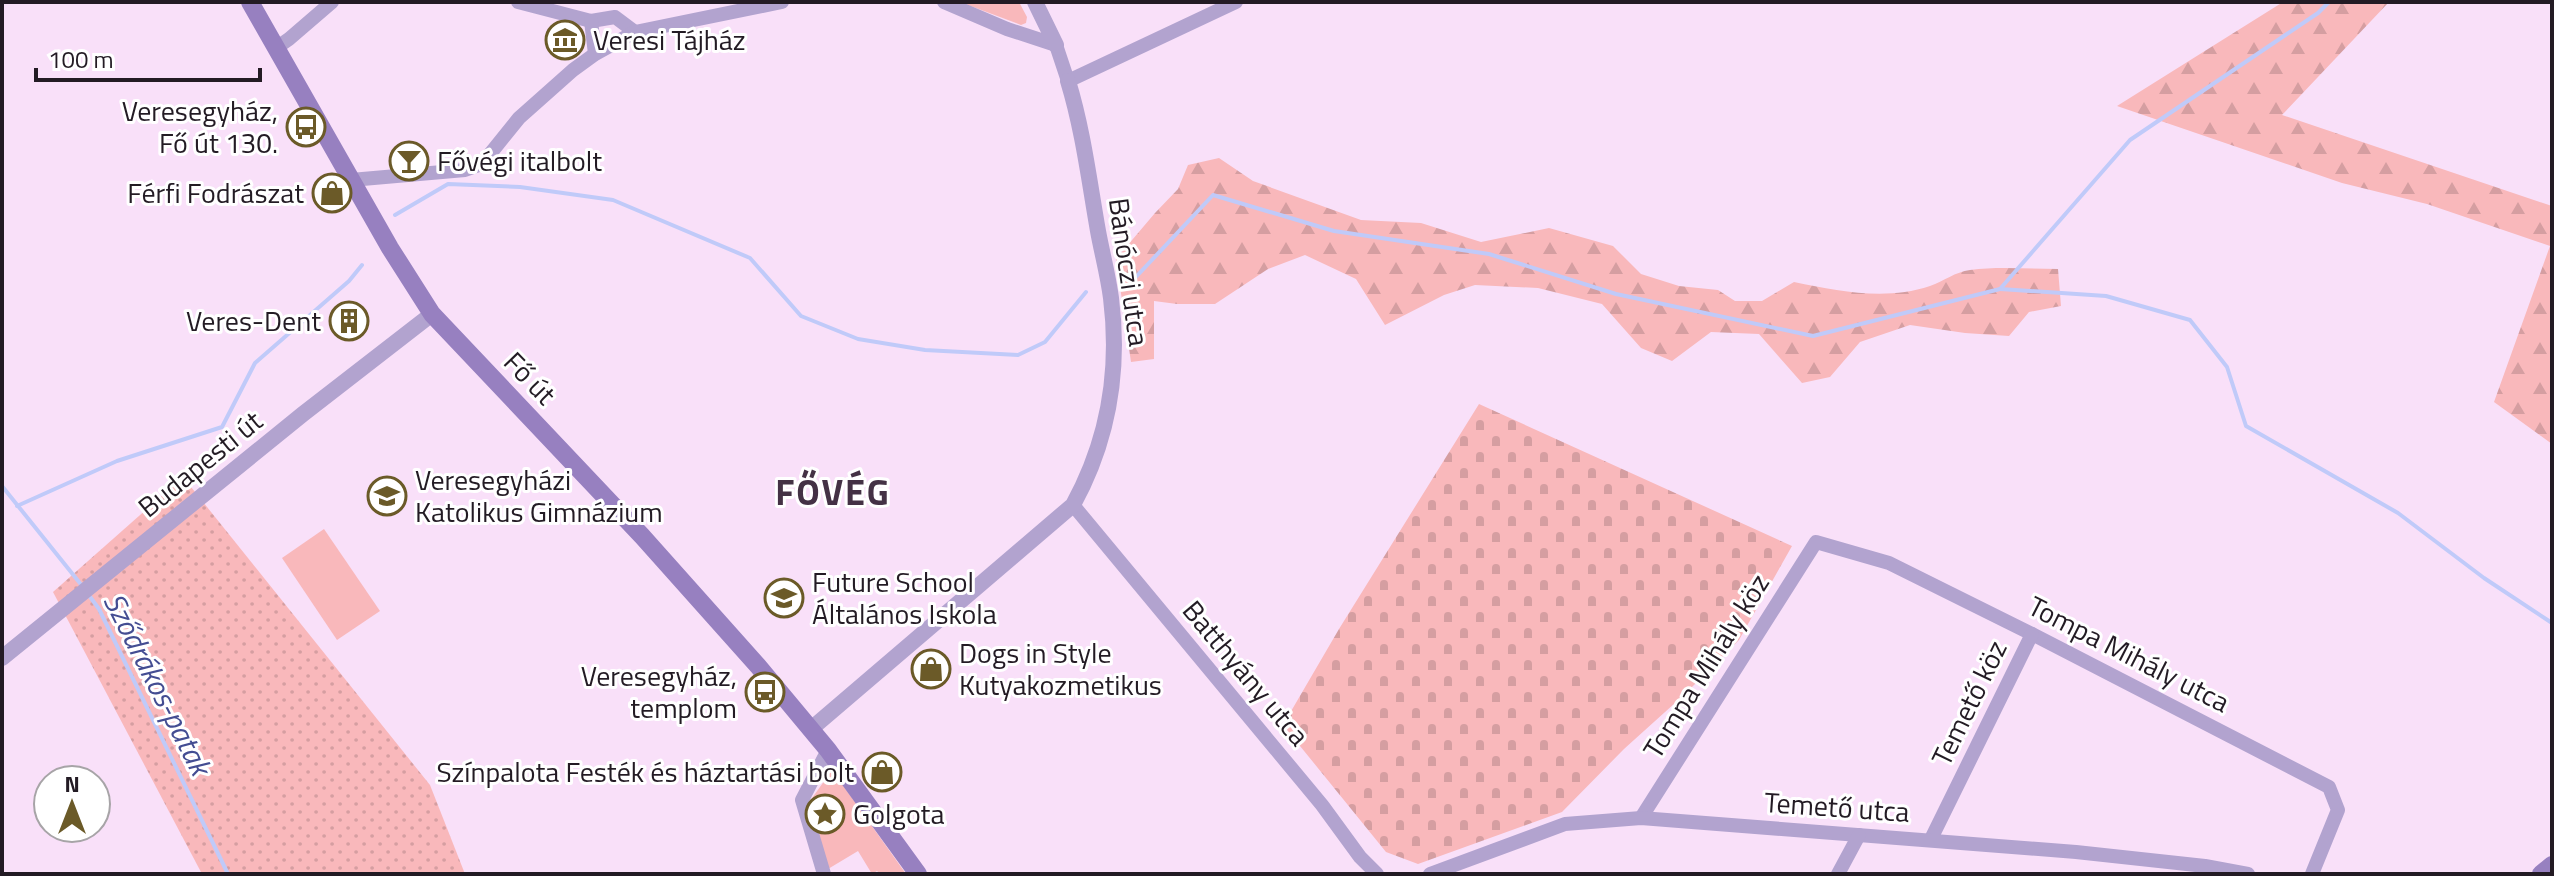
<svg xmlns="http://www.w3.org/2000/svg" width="2554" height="876" viewBox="0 0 2554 876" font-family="'Titillium Web',sans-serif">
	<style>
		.grass { fill: url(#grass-dots) }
		.forest { fill: url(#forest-firs) }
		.cemetery { fill: url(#cemetery-stones) }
		.park { fill: #f9b8bb }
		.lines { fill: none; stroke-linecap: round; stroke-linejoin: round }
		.stream { stroke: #c0caf9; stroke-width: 4 }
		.minor { stroke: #b2a3cf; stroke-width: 14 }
		.tertiary { stroke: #b2a3cf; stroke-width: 16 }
		.secondary { stroke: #9780c0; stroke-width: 18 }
		.labels { text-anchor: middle; stroke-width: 6; stroke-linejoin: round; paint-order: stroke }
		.poi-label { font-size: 28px; fill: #231b24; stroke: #fff; text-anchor: start }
		.street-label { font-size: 28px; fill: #231b24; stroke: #fff }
		.water-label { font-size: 30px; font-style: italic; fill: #444d92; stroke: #fff }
		.district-label { font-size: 36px; font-weight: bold; letter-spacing: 2px; fill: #443145; stroke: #fff }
	</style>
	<defs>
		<pattern id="grass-dots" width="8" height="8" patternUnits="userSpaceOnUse" patternTransform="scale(2)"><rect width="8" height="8" fill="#f9b8bb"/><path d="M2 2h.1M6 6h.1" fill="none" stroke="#d59ea1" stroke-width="1.8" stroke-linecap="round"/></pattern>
		<pattern id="forest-firs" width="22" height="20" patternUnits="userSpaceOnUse" patternTransform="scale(2)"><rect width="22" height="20" fill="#f9b8bb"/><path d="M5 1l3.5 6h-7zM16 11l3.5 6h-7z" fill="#d59ea1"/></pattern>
		<pattern id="cemetery-stones" width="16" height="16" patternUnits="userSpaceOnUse" patternTransform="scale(2)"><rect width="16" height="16" fill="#f9b8bb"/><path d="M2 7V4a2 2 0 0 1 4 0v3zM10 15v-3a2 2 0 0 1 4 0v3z" fill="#d59ea1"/></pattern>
	</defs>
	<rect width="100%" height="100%" fill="#f9e0f9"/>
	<path class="grass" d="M 183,477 L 430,785 L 465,874 L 202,874 L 53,592 Z"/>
	<g class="forest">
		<path d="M 2283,2 L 2389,2 L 2282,115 L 2552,206 L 2552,444 L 2494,402 L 2550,246 L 2427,204 L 2342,183 L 2117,106 Z"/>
		<path d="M 1219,158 L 1253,181 L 1361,220 L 1421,223 L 1481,242 L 1549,228 L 1613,246 L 1641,274 L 1679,286 L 1718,290 L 1735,301 L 1762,301 L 1794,282 C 1839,291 1885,301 1930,286 C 1944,281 1955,272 1970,270 C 1998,266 2029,269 2058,269 L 2061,306 L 2029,312 L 2009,336 L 1965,333 L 1910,325 L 1860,342 L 1830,377 L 1802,383 L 1759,334 L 1711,332 L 1672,361 L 1641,348 L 1602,304 L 1538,288 L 1475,285 L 1444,295 L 1385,325 L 1356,279 L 1305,255 L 1268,269 L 1215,304 L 1177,304 L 1154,301 L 1154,359 L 1131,362 L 1116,259 L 1155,213 L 1178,189 L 1188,165 Z"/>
	</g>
	<path class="cemetery" d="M 1479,404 L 1792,546 L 1739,640 L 1685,694 L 1624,749 L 1562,812 L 1418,864 L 1386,852 L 1283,725 L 1339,629 Z"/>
	<g class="park">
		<path d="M 960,2 L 1019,2 L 1027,17 L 1026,23 L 1021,25 Z"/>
		<path d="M 324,529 L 380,611 L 337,640 L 282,558 Z"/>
		<path d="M 832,770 L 906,874 L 880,874 L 877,871 L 872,874 L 858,851 L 828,869 L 810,801 Z"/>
	</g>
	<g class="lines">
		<g class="stream">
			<path d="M 395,215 L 448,184 L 520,187 L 613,200 L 750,258 L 801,316 L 858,339 L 925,350 L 1018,355 L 1045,342 L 1086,292"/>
			<path d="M 1134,279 L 1213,195 L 1334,231 L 1489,254 L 1616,294 L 1813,336 L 2000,289 L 2130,140 L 2318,13 L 2329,2"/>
			<path d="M 2000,289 L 2106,296 L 2190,320 L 2227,367 L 2246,426 L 2398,513 L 2484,578 L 2552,623"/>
			<path d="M 2,486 L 83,587"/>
			<path d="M 17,506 L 117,461 L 222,427 L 255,363 L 349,281 L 362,265"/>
			<path d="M 88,594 L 99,609 L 228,874"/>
		</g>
		<g class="minor">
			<path d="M 518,2 L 591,21 L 615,17 L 635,32"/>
			<path d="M 944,2 L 1007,29 L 1056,45 L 1068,81 L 1236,2"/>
			<path d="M 591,21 L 595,54"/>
			<path d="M 276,48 L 289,39 L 332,2"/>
			<path d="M 351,180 L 465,170 L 482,164 L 519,118 L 573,70 L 595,54 L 635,32 L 782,2"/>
			<path d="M 1073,505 L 1322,805 L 1360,857 L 1377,874"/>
			<path d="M 1641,818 L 1816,542 L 1889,563 L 2032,634 L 2329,787 L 2338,810 L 2312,874"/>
			<path d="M 1931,839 L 2032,634"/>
			<path d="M 824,874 L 802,800 L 828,750"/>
			<path d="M 1430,874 L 1565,824 L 1641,818 L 2076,852 L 2205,866 L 2248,874"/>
			<path d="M 1838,874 L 1859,835"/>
		</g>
		<g class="tertiary">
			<path d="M 1035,2 L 1056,45"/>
			<path d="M 2,658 L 303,414 L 432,314"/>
			<path d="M 811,729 L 1073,505 C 1108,441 1120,370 1111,298 C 1108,275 1102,253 1098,231 C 1089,180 1083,130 1068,81"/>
		</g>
		<g class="secondary">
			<path d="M 250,2 L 390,248 L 432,314 L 642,536 L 758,666 L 828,750 L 918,874"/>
			<path d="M 2541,874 L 2552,865"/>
		</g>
	</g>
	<defs>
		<symbol id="museum-ring" viewBox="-11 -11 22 22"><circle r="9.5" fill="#fff" stroke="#6b5a28" stroke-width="1.5"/><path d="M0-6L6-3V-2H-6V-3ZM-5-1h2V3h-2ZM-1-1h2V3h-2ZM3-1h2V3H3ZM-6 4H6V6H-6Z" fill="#6b5a28"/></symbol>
		<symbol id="bus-ring" viewBox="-11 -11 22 22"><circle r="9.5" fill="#fff" stroke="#6b5a28" stroke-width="1.5"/><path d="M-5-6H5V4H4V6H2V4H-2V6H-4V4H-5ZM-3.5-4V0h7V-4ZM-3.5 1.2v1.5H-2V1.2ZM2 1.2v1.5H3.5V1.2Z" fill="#6b5a28"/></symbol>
		<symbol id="bar-ring" viewBox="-11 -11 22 22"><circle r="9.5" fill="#fff" stroke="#6b5a28" stroke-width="1.5"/><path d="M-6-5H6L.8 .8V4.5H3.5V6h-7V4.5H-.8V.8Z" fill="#6b5a28"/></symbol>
		<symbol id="shop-ring" viewBox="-11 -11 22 22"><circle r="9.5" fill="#fff" stroke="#6b5a28" stroke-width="1.5"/><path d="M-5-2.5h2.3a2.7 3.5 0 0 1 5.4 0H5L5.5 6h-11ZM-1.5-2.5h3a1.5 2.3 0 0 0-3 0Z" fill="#6b5a28"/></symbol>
		<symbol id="building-ring" viewBox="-11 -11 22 22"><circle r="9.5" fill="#fff" stroke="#6b5a28" stroke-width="1.5"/><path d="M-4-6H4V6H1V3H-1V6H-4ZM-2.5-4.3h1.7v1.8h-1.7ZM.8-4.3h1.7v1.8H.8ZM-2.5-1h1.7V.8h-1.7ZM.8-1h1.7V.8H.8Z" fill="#6b5a28"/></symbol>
		<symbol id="school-ring" viewBox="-11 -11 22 22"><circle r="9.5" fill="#fff" stroke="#6b5a28" stroke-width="1.5"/><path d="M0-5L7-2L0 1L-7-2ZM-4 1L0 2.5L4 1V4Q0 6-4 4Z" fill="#6b5a28"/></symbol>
		<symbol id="sight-ring" viewBox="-11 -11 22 22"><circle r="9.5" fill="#fff" stroke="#6b5a28" stroke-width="1.5"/><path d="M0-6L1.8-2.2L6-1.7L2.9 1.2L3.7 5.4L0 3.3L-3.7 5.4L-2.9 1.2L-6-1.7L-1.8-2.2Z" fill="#6b5a28"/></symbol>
	</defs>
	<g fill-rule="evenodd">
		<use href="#museum-ring" x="543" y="18" width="44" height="44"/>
		<use href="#bus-ring" x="284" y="105" width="44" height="44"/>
		<use href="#bar-ring" x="387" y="139" width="44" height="44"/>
		<use href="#shop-ring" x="310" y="171" width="44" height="44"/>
		<use href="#building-ring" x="327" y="299" width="44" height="44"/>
		<use href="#school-ring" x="365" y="474" width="44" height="44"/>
		<use href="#school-ring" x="762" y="576" width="44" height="44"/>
		<use href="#shop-ring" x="909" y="647" width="44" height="44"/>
		<use href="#bus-ring" x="743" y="670" width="44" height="44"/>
		<use href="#shop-ring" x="860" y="750" width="44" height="44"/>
		<use href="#sight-ring" x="803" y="792" width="44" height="44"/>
	</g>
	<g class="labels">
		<g class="poi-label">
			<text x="593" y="50">Veresi Tájház</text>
			<text x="278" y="121" text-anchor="end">Veresegyház,<tspan x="278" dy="32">Fő út 130.</tspan></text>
			<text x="437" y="171">Fővégi italbolt</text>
			<text x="304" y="203" text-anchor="end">Férfi Fodrászat</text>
			<text x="321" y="331" text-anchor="end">Veres-Dent</text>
			<text x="415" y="490">Veresegyházi<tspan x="415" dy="32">Katolikus Gimnázium</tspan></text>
			<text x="812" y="592">Future School<tspan x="812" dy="32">Általános Iskola</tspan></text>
			<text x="959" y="663">Dogs in Style<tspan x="959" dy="32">Kutyakozmetikus</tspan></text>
			<text x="737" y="686" text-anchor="end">Veresegyház,<tspan x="737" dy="32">templom</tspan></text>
			<text x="854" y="782" text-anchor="end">Színpalota Festék és háztartási bolt</text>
			<text x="853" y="824">Golgota</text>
		</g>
		<g class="street-label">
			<text transform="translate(1129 272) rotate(82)" y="10">Bánóczi utca</text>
			<text transform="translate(530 378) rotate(46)" y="10">Fő út</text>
			<text transform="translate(200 464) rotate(-39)" y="10">Budapesti út</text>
			<text transform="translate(2129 654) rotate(27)" y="10">Tompa Mihály utca</text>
			<text transform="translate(1706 666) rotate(-58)" y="10">Tompa Mihály köz</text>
			<text transform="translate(1246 673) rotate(50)" y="10">Batthyány utca</text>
			<text transform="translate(1969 703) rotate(-64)" y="10">Temető köz</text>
			<text transform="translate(1837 807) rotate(4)" y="10">Temető utca</text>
		</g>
		<g class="water-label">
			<text transform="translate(157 684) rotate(63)" y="10">Sződrákos-patak</text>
		</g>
		<g class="district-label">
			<text x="833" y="505">FŐVÉG</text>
		</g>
	</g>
	<rect width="2554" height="876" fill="none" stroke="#231b24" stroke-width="8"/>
	<g transform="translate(72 804)"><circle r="38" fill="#ffffff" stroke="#a7a4a7" stroke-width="2"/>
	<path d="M0-6L14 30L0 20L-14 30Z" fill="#6b5a28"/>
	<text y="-12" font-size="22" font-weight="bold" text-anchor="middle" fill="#231b24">N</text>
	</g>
	<path d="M36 68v12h224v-12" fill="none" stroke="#231b24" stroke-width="4"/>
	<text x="48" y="68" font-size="24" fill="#231b24" stroke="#ffffff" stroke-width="6" paint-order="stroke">100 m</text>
</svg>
